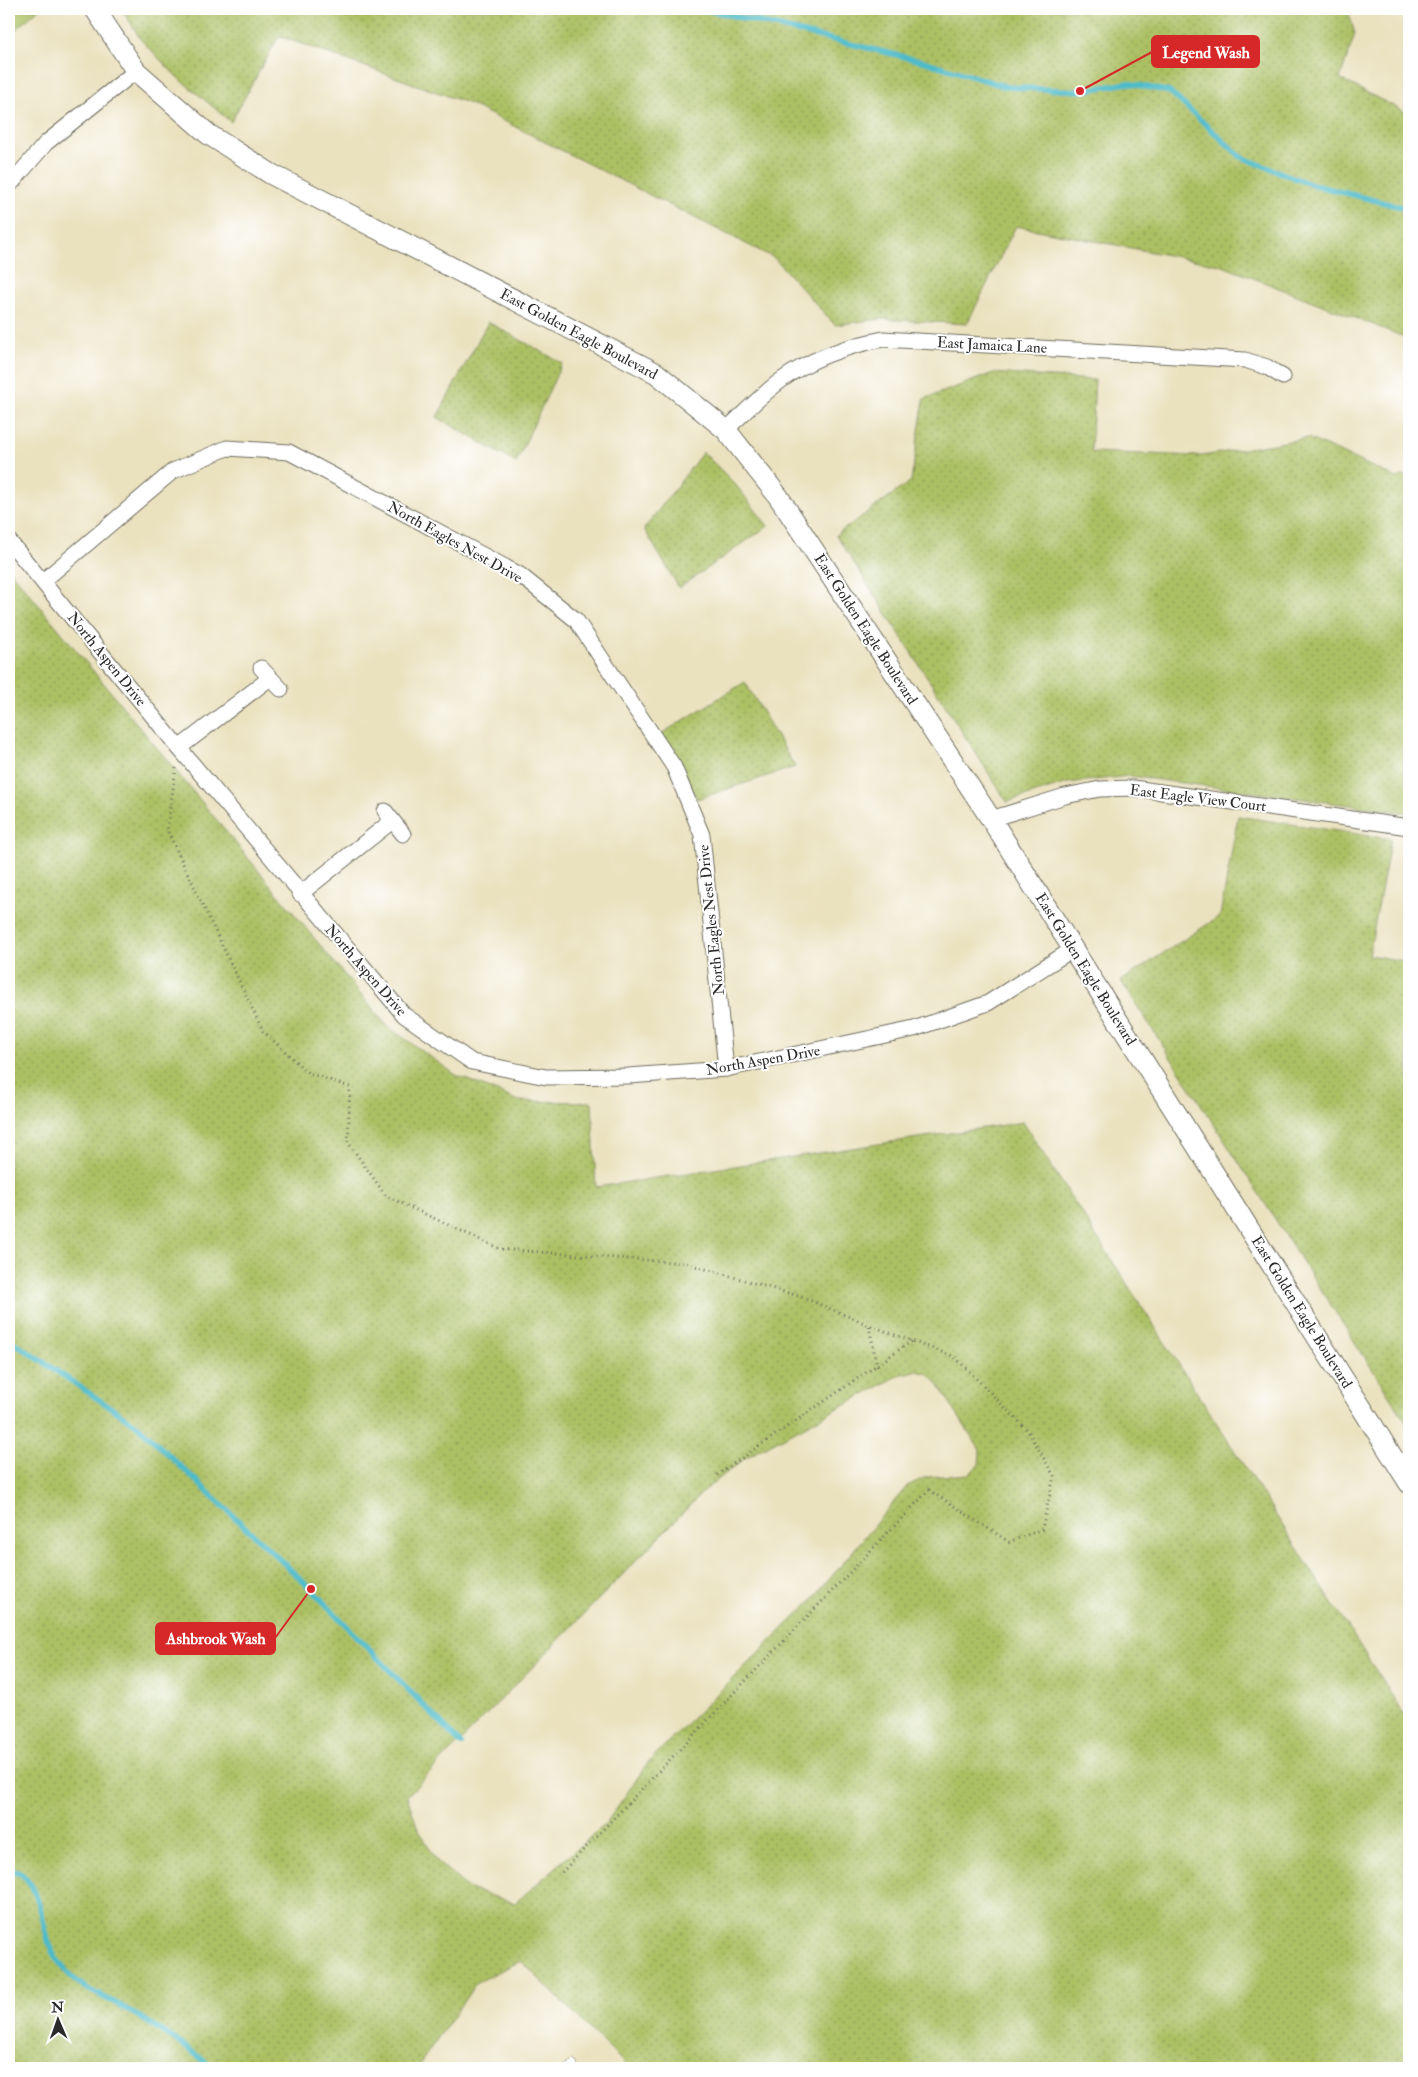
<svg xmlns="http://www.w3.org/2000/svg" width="1418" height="2077" viewBox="0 0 1418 2077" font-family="'IM FELL Double Pica',serif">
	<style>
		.grass { fill: url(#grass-dots); stroke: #6c7648; fill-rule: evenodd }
		.green { fill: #acc064; stroke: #6c7648 }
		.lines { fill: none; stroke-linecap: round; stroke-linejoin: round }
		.stream { stroke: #4ebbc9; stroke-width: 5.5 }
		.lane-casing { stroke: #6e6b5e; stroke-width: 9 }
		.street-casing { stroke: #6e6b5e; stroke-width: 17 }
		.secondary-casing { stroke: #6e6b5e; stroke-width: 22 }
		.path { stroke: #6e6b5e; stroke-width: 3; stroke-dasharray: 1 4; stroke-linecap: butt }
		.lane { stroke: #fff; stroke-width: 8 }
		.street { stroke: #fff; stroke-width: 15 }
		.secondary { stroke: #fff; stroke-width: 20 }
		.labels { text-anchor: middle; stroke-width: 4; stroke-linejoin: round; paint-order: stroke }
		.street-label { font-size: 15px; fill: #2b2b2b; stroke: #fff }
		.leader { fill: none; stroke: #d62828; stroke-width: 2 }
		.callout-dot { fill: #d62828; stroke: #fff; stroke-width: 2 }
		.callout { fill: #d62828; stroke: #d62828; stroke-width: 2 }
		.callout-label { font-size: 16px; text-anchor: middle; font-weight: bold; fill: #fff }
	</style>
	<defs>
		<pattern id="grass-dots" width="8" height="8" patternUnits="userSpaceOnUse" patternTransform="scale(1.25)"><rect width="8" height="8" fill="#acc064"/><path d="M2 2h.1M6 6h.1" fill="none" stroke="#8c9c53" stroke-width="1.8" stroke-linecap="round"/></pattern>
	</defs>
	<rect width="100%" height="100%" fill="#fff"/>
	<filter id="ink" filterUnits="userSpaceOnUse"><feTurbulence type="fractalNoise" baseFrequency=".02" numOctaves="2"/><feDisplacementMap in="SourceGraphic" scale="10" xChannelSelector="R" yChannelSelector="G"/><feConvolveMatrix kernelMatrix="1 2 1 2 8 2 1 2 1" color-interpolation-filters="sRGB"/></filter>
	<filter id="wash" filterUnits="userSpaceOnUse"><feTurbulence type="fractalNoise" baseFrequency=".0096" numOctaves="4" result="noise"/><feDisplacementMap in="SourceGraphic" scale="20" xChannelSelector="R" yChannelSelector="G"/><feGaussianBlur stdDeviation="1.12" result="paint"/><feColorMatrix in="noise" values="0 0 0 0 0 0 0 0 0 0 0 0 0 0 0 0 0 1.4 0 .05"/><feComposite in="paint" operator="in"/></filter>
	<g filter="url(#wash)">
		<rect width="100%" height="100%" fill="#eae1be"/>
		<g class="grass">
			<path d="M 122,9 L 1328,9 L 1331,11 L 1349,13 L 1355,34 L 1340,79 L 1409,114 L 1409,339 L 1220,265 L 1016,226 L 967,324 L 880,319 L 835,325 L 774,258 L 470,104 L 279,36 L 231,122 L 176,76 L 141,40 Z"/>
			<path d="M 488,322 L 562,363 L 516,463 L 437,417 Z"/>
			<path d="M 993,373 L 1095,380 L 1091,452 L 1202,456 L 1308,438 L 1397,478 L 1409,474 L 1409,813 L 1129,776 L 1068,783 L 1007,802 L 836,535 L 911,481 L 924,399 Z"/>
			<path d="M 703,452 L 735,484 L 768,526 L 679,588 L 644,529 Z"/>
			<path d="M 9,569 L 387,1026 L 456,1075 L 519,1101 L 592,1102 L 596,1187 L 1023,1122 L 1409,1722 L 1409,2068 L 629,2068 L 521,1961 L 477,1982 L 417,2068 L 16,2068 L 9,2059 ZM 917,1371 L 928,1374 L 937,1383 L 980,1450 L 979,1464 L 969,1474 L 926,1477 L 907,1486 L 813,1599 L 650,1760 L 606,1823 L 515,1903 L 469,1889 L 437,1861 L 417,1826 L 407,1796 L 705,1490 L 745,1458 L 902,1374 Z"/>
			<path d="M 745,682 L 795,767 L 697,799 L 684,771 L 661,734 Z"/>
			<path d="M 1238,816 L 1391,839 L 1369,955 L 1409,962 L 1409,1426 L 1121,981 L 1220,916 Z"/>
		</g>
		<path class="green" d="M 9,9 L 39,9 L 9,36 Z"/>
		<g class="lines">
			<g class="stream">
				<path d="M 704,9 L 926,62 L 1007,87 L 1080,91 L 1128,83 L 1170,92 L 1241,157 L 1310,184 L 1409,209"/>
				<path d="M 9,1339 L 138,1426 L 311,1589 L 461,1744"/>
				<path d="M 9,1869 C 41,1874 41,1925 51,1949 C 54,1956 61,1965 66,1971 C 81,1989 101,1995 121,2006 C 152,2024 185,2045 213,2068"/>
			</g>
		</g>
	</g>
	<g filter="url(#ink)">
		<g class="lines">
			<defs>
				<path id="lane" d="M 567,2068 L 573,2064"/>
				<g id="street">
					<path d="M 9,186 L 46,143 L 136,71"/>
					<path d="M 726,430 C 744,413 763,393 783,379 C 813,357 847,346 883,339 L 1245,360 L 1267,367 L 1283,377"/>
					<path d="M 9,541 L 179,748 L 404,1015 L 472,1062 L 546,1077 L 628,1076 L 726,1069 L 914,1029 L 988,1003 L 1073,949"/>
					<path d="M 43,581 L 173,471 L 227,448 L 289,452 L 520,575 L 576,620 L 674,767 L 702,835 L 726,1069"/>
					<path d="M 261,668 L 281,689"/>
					<path d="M 179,748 L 270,678"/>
					<path d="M 385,811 L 403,834"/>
					<path d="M 991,819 L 1065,796 L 1100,789 L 1133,788 L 1409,827"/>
					<path d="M 300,894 L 392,821"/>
				</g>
				<path id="secondary" d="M 95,9 L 136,71 L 208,134 L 271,174 L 656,373 L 726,430 L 778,496 L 991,819 L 1409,1483"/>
			</defs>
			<use href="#lane" class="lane-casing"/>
			<use href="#street" class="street-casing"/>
			<use href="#secondary" class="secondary-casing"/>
			<g class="path">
				<path d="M 176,768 L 167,830 L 263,1031 L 308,1073 L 350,1087 L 348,1142 L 386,1196 L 500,1249 L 685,1263 L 802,1297 L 869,1325 L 955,1357 L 1028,1431 L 1054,1476 L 1042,1529 L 1009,1542 L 929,1490 L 561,1873"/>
				<path d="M 869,1326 L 877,1366"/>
				<path d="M 717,1475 L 912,1341"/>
			</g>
			<use href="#lane" class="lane"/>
			<use href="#street" class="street"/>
			<use href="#secondary" class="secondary"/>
		</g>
	</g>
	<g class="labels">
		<g class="street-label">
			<text transform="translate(579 334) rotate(28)" y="5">East Golden Eagle Boulevard</text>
			<text transform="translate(992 345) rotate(3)" y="5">East Jamaica Lane</text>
			<text transform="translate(455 542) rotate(29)" y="5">North Eagles Nest Drive</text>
			<text transform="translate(866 629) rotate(57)" y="5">East Golden Eagle Boulevard</text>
			<text transform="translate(107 659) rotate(51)" y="5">North Aspen Drive</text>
			<text transform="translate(1198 798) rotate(7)" y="5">East Eagle View Court</text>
			<text transform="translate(711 920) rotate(-96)" y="5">North Eagles Nest Drive</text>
			<text transform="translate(1086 969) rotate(58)" y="5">East Golden Eagle Boulevard</text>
			<text transform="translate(366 970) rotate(49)" y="5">North Aspen Drive</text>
			<text transform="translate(763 1060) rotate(-10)" y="5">North Aspen Drive</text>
			<text transform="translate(1302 1312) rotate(58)" y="5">East Golden Eagle Boulevard</text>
		</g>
	</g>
	<path class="leader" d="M1080 91L1152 52M311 1589L275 1638"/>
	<g class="callout-dot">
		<circle cx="1080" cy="91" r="5"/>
		<circle cx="311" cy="1589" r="5"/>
	</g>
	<g class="callout">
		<rect x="1152" y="36" width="107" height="31" rx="5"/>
		<rect x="156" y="1623" width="119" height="31" rx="5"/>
	</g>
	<g class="callout-label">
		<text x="1206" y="58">Legend Wash</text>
		<text x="216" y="1644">Ashbrook Wash</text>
	</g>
	<rect width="1418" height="2077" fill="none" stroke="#fff" stroke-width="30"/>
	<g transform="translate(58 2020) rotate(358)" stroke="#ffffff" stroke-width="4" paint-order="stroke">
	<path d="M0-4L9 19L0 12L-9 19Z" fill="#2b2b2b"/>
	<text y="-8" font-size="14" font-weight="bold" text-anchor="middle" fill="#2b2b2b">N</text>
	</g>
</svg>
